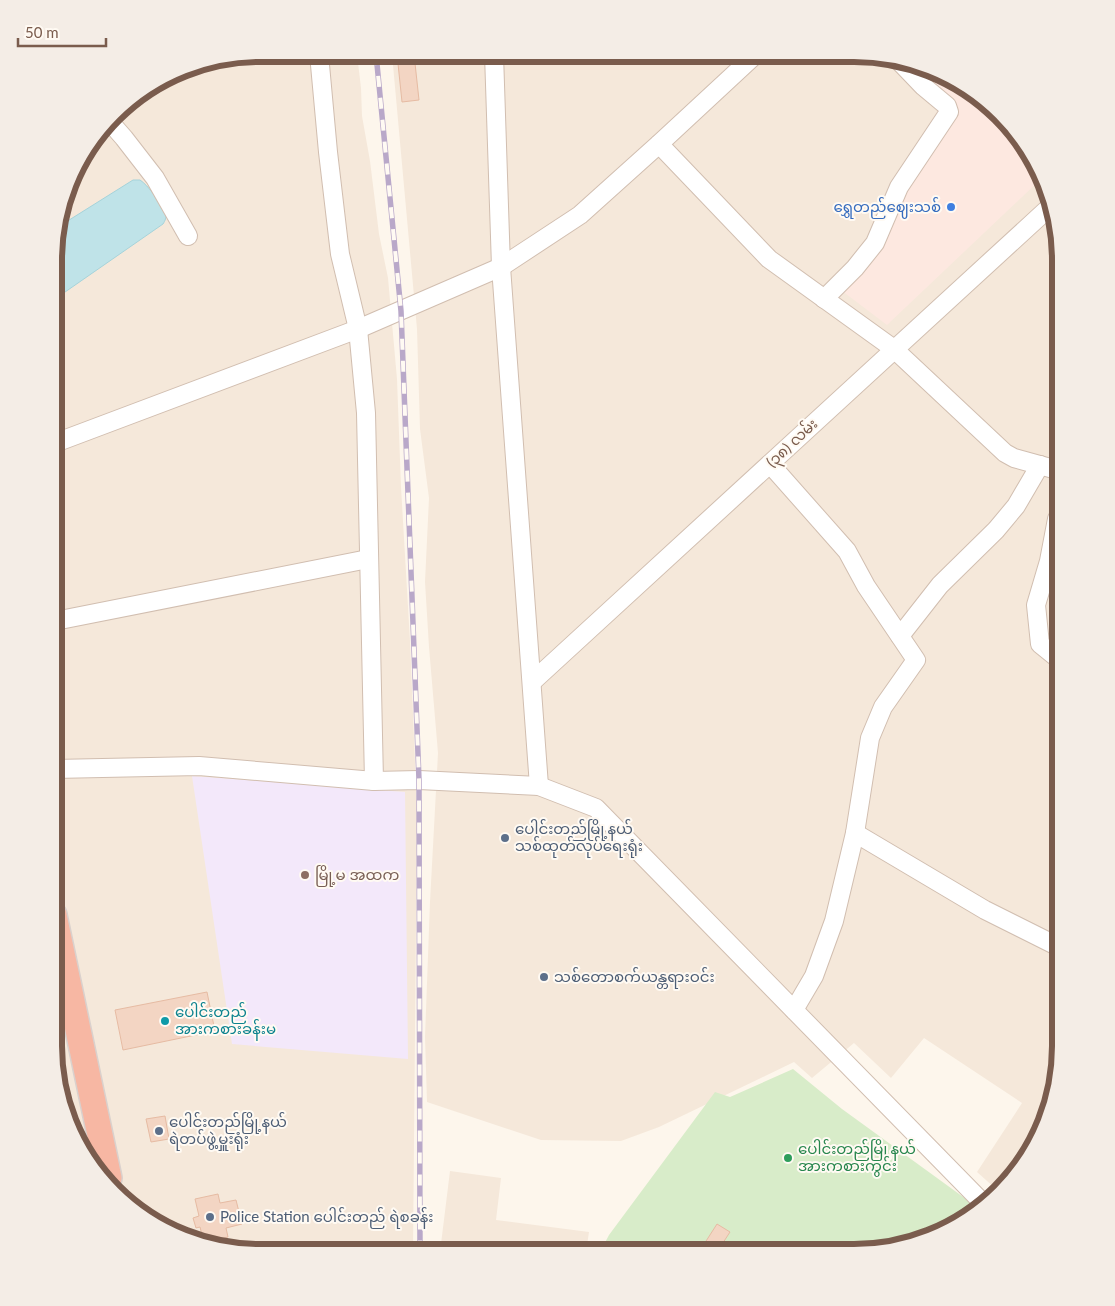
<svg xmlns="http://www.w3.org/2000/svg" width="1115" height="1306" viewBox="0 0 1115 1306" font-family="Lato,'Noto Sans Myanmar',sans-serif">
	<style>
		.residential { fill: #f5e8da }
		.commercial { fill: #fde8e0 }
		.education { fill: #f3e8fa }
		.green { fill: #d8ecc9 }
		.water { fill: #bfe3e8; stroke: #a5d3da }
		.building { fill: #f3d5c3; stroke: #e6bba3 }
		.lines { fill: none; stroke-linecap: round; stroke-linejoin: round }
		.minor-casing { stroke: #d1beb0; stroke-width: 20 }
		.highway-casing { stroke: #dad1cd; stroke-width: 28 }
		.minor { stroke: #fff; stroke-width: 18 }
		.highway { stroke: #f7b7a3; stroke-width: 25 }
		.rail-casing { stroke: #b9a8c9; stroke-width: 5.5 }
		.rail { stroke: #fffaf3; stroke-width: 4; stroke-dasharray: 11; stroke-linecap: butt }
		.shop-dot { fill: #3f7fe0; stroke: #fffaf3; stroke-width: 2 }
		.service-dot { fill: #5c6f8a; stroke: #fffaf3; stroke-width: 2 }
		.education-dot { fill: #8d6e63; stroke: #fffaf3; stroke-width: 2 }
		.culture-dot { fill: #0f9aa8; stroke: #fffaf3; stroke-width: 2 }
		.leisure-dot { fill: #2e9e5b; stroke: #fffaf3; stroke-width: 2 }
		.labels { text-anchor: middle; stroke-width: 4; stroke-linejoin: round; paint-order: stroke }
		.shop-label { font-size: 15px; fill: #366cbe; stroke: #fffaf3; text-anchor: end }
		.street-label { font-size: 15px; fill: #7a5c4d; stroke: #fffaf3 }
		.service-label { font-size: 15px; fill: #4e5e75; stroke: #fffaf3; text-anchor: start }
		.education-label { font-size: 15px; fill: #785e54; stroke: #fffaf3; text-anchor: start }
		.culture-label { font-size: 15px; fill: #0d838f; stroke: #fffaf3; text-anchor: start }
		.leisure-label { font-size: 15px; fill: #27864d; stroke: #fffaf3; text-anchor: start }
		.rim { fill: none; stroke: #7a5c4d; stroke-width: 6 }
	</style>
	<rect width="100%" height="100%" fill="#fdf6ec"/>
	<g class="residential">
		<path d="M 261,54 L 357,54 L 361,88 L 362,116 L 370,161 L 379,234 L 388,278 L 397,379 L 401,487 L 410,641 L 417,812 L 413,1252 L 247,1252 L 194,1241 L 146,1218 L 82,1149 L 61,1099 L 54,1046 L 56,233 L 81,157 L 124,105 L 194,65 Z"/>
		<path d="M 392,54 L 882,56 L 969,88 L 1033,157 L 1054,207 L 1061,260 L 1061,1059 L 1050,1112 L 1027,1160 L 996,1189 L 977,1172 L 1022,1103 L 924,1038 L 891,1078 L 854,1043 L 812,1078 L 794,1062 L 659,1127 L 621,1141 L 541,1140 L 427,1102 L 425,1037 L 430,902 L 438,753 L 429,647 L 425,582 L 429,498 L 420,429 L 417,329 Z"/>
		<path d="M 450,1171 L 501,1178 L 496,1220 L 589,1232 L 586,1252 L 440,1252 Z"/>
	</g>
	<path class="commercial" d="M 899,62 L 969,88 L 1033,157 L 1042,178 L 887,325 L 833,284 L 875,237 L 949,103 Z"/>
	<path class="education" d="M 192,776 L 405,792 L 408,1059 L 232,1044 Z"/>
	<path class="green" d="M 793,1069 L 842,1109 L 977,1207 L 958,1224 L 868,1252 L 600,1252 L 609,1235 L 715,1092 L 730,1097 Z"/>
	<path class="water" d="M 133,180 L 140,180 C 148,185 161,203 165,213 C 167,217 165,221 163,224 L 55,299 L 56,233 L 58,227 Z"/>
	<g class="building">
		<path d="M 397,54 L 414,54 L 419,100 L 402,102 Z"/>
		<path d="M 207,992 L 215,1031 L 123,1050 L 115,1010 Z"/>
		<path d="M 165,1116 L 169,1139 L 151,1142 L 146,1119 Z"/>
		<path d="M 218,1194 L 220,1203 L 236,1200 L 242,1224 L 226,1228 L 228,1237 L 204,1243 L 200,1227 L 196,1228 L 193,1218 L 199,1216 L 195,1199 Z"/>
		<path d="M 717,1224 L 730,1232 L 717,1252 L 699,1252 Z"/>
	</g>
	<g class="lines">
		<defs>
			<g id="minor">
				<path d="M 319,54 L 328,152 L 340,254 L 358,329 L 366,413 L 374,781"/>
				<path d="M 494,54 L 501,267 L 539,786"/>
				<path d="M 110,122 L 124,138 L 155,178 L 188,236"/>
				<path d="M 659,144 L 769,259 L 894,349 L 1005,453 L 1014,458 L 1061,471"/>
				<path d="M 824,299 L 855,268 L 875,243 L 899,187 L 949,112 L 947,106 L 923,86 L 901,63"/>
				<path d="M 55,443 L 358,329 L 501,267 L 580,215 L 659,144 L 755,55"/>
				<path d="M 770,464 L 847,551 L 866,586 L 916,660 L 883,707 L 870,738 L 855,833 L 834,921 L 814,976 L 794,1010"/>
				<path d="M 55,621 L 368,559"/>
				<path d="M 900,636 L 940,585 L 996,530 L 1016,506 L 1040,465"/>
				<path d="M 1061,661 L 1040,644 L 1036,605 L 1049,561 L 1057,519 L 1061,513"/>
				<path d="M 532,682 L 1053,204"/>
				<path d="M 54,769 L 199,766 L 374,781 L 419,780 L 539,786 L 596,808 L 982,1202"/>
				<path d="M 855,833 L 985,910 L 1061,948"/>
			</g>
			<path id="highway" d="M 54,915 L 109,1178"/>
		</defs>
		<use href="#minor" class="minor-casing"/>
		<use href="#highway" class="highway-casing"/>
		<use href="#minor" class="minor"/>
		<use href="#highway" class="highway"/>
		<defs>
			<path id="rail" d="M 376,54 L 401,311 L 419,780 L 420,1252"/>
		</defs>
		<use href="#rail" class="rail-casing"/>
		<use href="#rail" class="rail"/>
	</g>
	<circle class="shop-dot" cx="951" cy="207" r="5"/>
	<g class="service-dot">
		<circle cx="505" cy="838" r="5"/>
		<circle cx="544" cy="977" r="5"/>
		<circle cx="159" cy="1131" r="5"/>
		<circle cx="210" cy="1217" r="5"/>
	</g>
	<circle class="education-dot" cx="305" cy="875" r="5"/>
	<circle class="culture-dot" cx="165" cy="1021" r="5"/>
	<circle class="leisure-dot" cx="788" cy="1158" r="5"/>
	<g class="labels">
		<g class="shop-label">
			<text x="941" y="212">ရွှေတည်ဈေးသစ်</text>
		</g>
		<g class="street-label">
			<text transform="translate(792 443) rotate(-43)" y="5">(၃၈) လမ်း</text>
		</g>
		<g class="service-label">
			<text x="515" y="834">ပေါင်းတည်မြို့နယ်<tspan x="515" dy="17">သစ်ထုတ်လုပ်ရေးရုံး</tspan></text>
			<text x="554" y="982">သစ်တောစက်ယန္တရားဝင်း</text>
			<text x="169" y="1127">ပေါင်းတည်မြို့နယ်<tspan x="169" dy="17">ရဲတပ်ဖွဲ့မှူးရုံး</tspan></text>
			<text x="220" y="1222">Police Station ပေါင်းတည် ရဲစခန်း</text>
		</g>
		<g class="education-label">
			<text x="315" y="880">မြို့မ အထက</text>
		</g>
		<g class="culture-label">
			<text x="175" y="1017">ပေါင်းတည်<tspan x="175" dy="17">အားကစားခန်းမ</tspan></text>
		</g>
		<g class="leisure-label">
			<text x="798" y="1154">‌ပေါင်းတည်မြို့နယ်<tspan x="798" dy="17">အားကစားကွင်း</tspan></text>
		</g>
	</g>
	<path d="M0 0H1115V1306H0ZM260 62H854A198 198 0 0 1 1052 260V1046A198 198 0 0 1 854 1244H260A198 198 0 0 1 62 1046V260A198 198 0 0 1 260 62Z" fill="#f4ede6" fill-rule="evenodd"/>
	<path class="rim" d="M260 62H854A198 198 0 0 1 1052 260V1046A198 198 0 0 1 854 1244H260A198 198 0 0 1 62 1046V260A198 198 0 0 1 260 62Z"/>
	<path d="M18 38v8h88v-8" fill="none" stroke="#7a5c4d" stroke-width="2.5"/>
	<text x="25" y="38" font-size="15" fill="#7a5c4d" stroke="#fffaf3" stroke-width="4" paint-order="stroke">50 m</text>
</svg>
